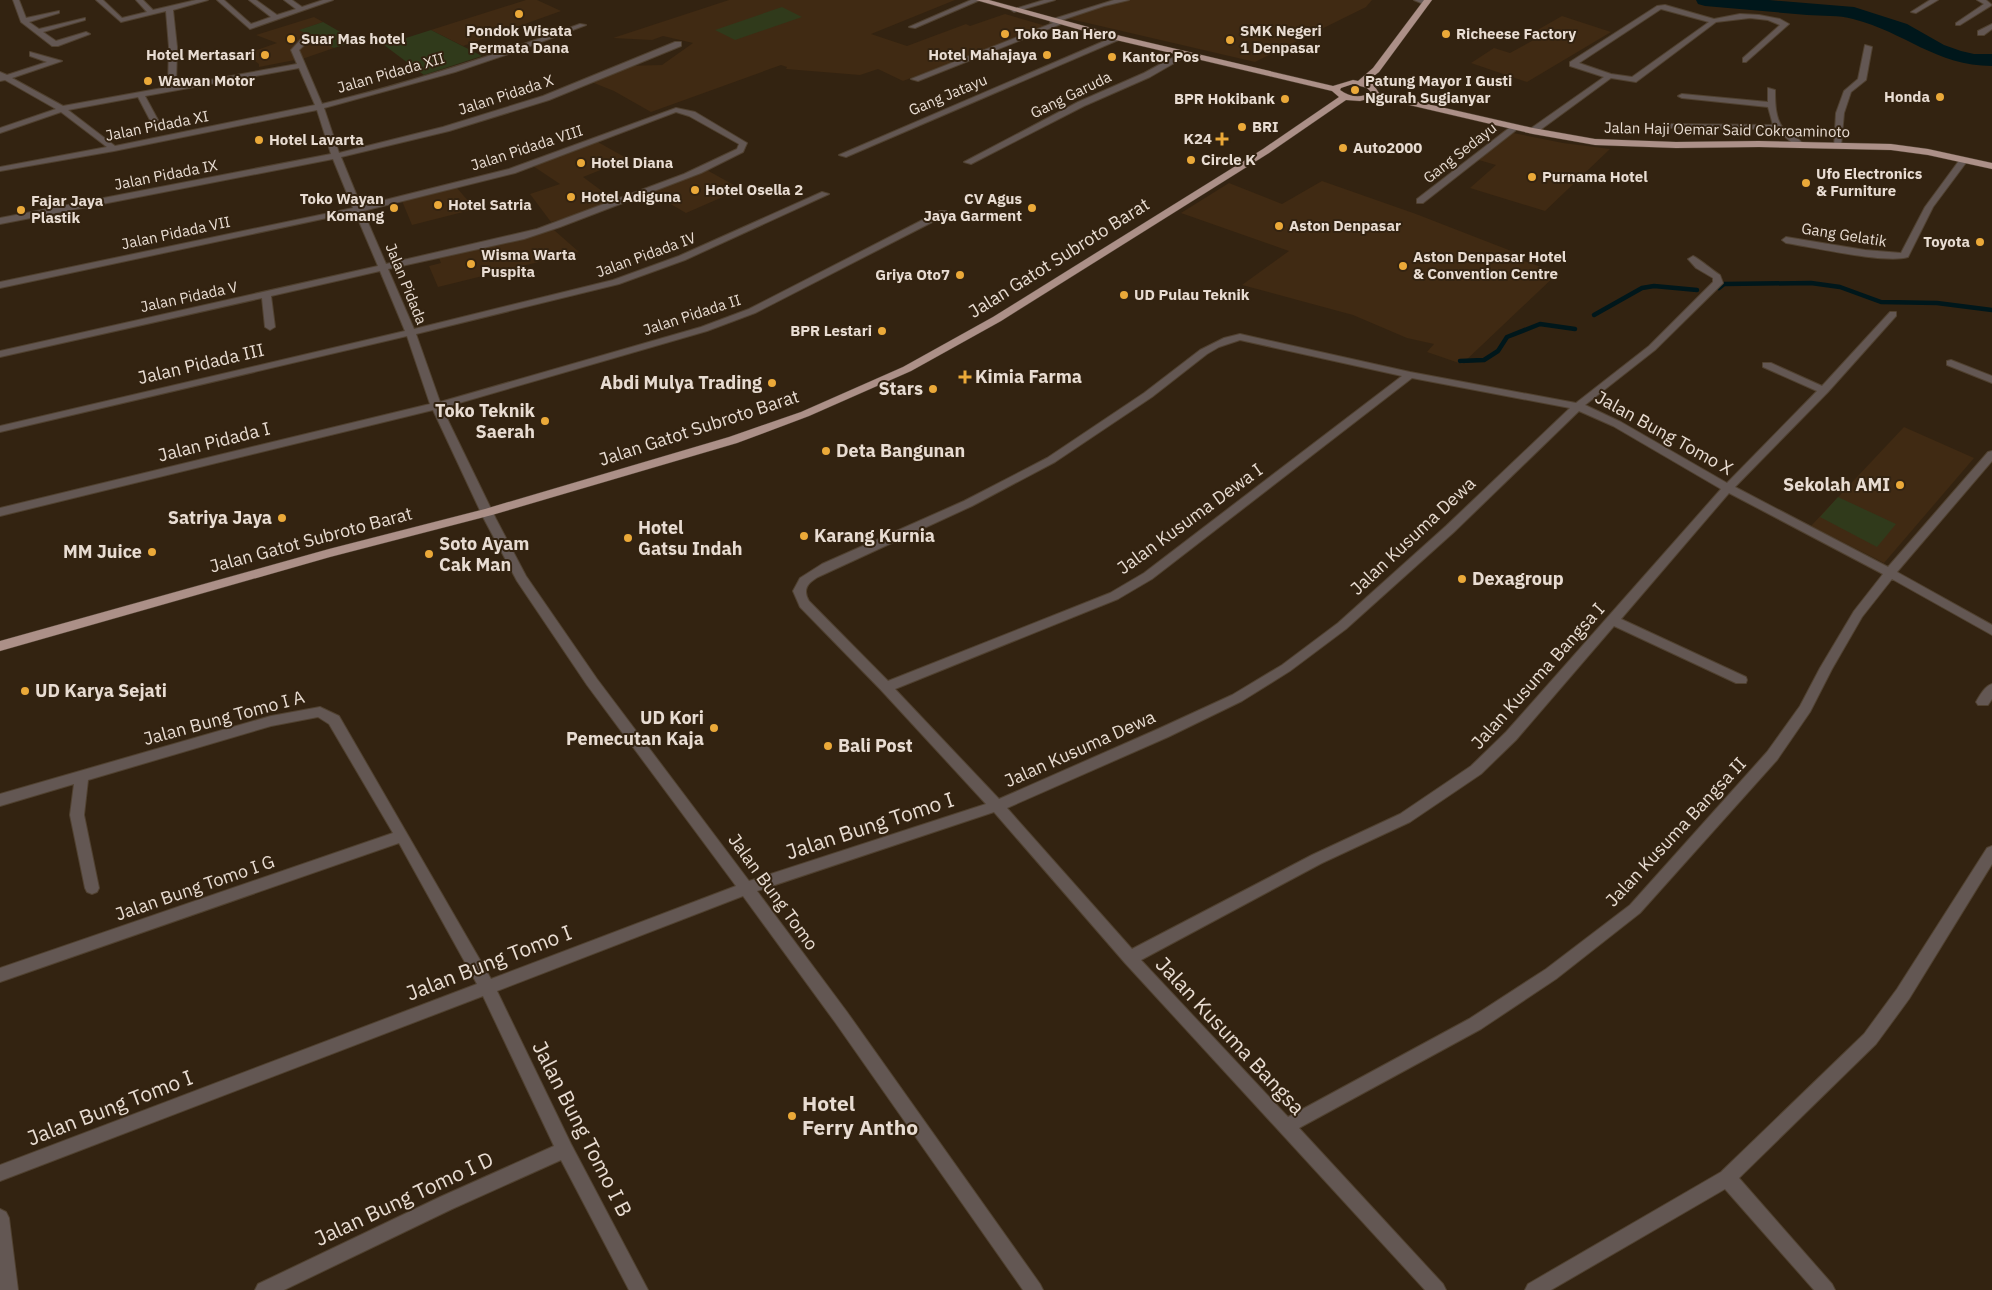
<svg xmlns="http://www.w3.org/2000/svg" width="1992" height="1290" viewBox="0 0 1992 1290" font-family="'IBM Plex Sans',sans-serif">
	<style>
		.built { fill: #402a13 }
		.green { fill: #303a1b }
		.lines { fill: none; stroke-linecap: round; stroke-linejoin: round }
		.stream { stroke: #00171b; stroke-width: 4.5 }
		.river { fill: #00171b; fill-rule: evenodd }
		.minor-casing { stroke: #504130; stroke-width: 2 }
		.trunk-casing { stroke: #504130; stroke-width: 1 }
		.minor { fill: #635753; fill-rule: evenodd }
		.trunk { fill: #ac9088; fill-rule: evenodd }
		.poi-dot { fill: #eba939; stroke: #332311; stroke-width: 2 }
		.labels { text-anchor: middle; stroke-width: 4; stroke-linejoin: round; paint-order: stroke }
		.far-poi-label { font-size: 15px; font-weight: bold; fill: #e8dcd2; stroke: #332311; text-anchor: start }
		.far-street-label { font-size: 15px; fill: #e8dcd2; stroke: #332311 }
		.street-label { font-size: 18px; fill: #e8dcd2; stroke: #332311 }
		.poi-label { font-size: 18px; font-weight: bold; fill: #e8dcd2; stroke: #332311; text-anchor: start }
		.near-street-label { font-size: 21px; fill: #e8dcd2; stroke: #332311 }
		.near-poi-label { font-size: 21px; font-weight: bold; fill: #e8dcd2; stroke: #332311; text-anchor: start }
	</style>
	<rect width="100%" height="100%" fill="#332311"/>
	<g class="built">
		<path d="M 526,0 L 537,0 L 561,11 L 463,46 L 431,30 Z"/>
		<path d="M 729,0 L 955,0 L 871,34 L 907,46 L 966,24 L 970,26 L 1005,14 L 1046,26 L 903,81 L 878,69 L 860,75 L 786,69 L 787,67 L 781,65 L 651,112 L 614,91 L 589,81 L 626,66 L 662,65 L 693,43 L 663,36 L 652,40 L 613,38 Z"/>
		<path d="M 1130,0 L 1372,0 L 1366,7 L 1255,62 L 1066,18 L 1113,3 Z"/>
		<path d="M 1562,16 L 1611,32 L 1527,82 L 1471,63 L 1494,48 L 1510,53 L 1543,35 L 1534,32 Z"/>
		<path d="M 314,17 L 323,22 L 300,30 L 334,48 L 305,58 L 259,67 L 259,64 L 245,54 L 277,43 L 256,35 Z"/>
		<path d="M 1503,131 L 1563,143 L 1610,149 L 1545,211 L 1470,188 L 1496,165 L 1472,158 Z"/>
		<path d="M 596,141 L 628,159 L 583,177 L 614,200 L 569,217 L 551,222 L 530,194 L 560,184 L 533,166 L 578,150 Z"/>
		<path d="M 705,169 L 741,189 L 686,213 L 650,192 Z"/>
		<path d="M 1322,181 L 1416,214 L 1519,254 L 1518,259 L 1558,273 L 1462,364 L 1427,352 L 1434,344 L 1407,338 L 1353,315 L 1242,285 L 1289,251 L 1181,213 L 1229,183 L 1282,204 Z"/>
		<path d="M 457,188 L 475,209 L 412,225 L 402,201 Z"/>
		<path d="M 554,230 L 579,252 L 438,287 L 429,266 L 441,263 L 439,258 Z"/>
		<path d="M 1904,427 L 1974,458 L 1884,563 L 1811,526 Z"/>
	</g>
	<g class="green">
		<path d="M 782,7 L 802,17 L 735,40 L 715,30 Z"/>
		<path d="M 323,22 L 342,33 L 340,34 L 354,42 L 334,48 L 299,30 Z"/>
		<path d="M 431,30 L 482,56 L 424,75 L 384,45 Z"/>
		<path d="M 1838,497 L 1896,524 L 1877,547 L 1820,517 Z"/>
	</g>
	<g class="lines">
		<g class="stream">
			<path d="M 1719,288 L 1724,284 L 1811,283 L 1840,287 L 1881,302 L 1937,303 L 1992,310"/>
			<path d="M 1594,315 L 1642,288 L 1654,286 L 1697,290"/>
			<path d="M 1460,361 L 1484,360 L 1498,351 L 1507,337 L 1540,324 L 1575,329"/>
		</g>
		<path class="river" d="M 1696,0 L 1769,0 L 1854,7 L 1907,24 L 1944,45 L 1961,51 L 1974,54 L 1992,54 L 1992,66 C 1936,66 1905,32 1853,19 C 1839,15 1822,16 1807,15 C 1773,12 1739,9 1705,6 L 1698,4 Z"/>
		<defs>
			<g id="minor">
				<path d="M 13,0 L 19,0 L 26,18 L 59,11 L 59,13 L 29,22 L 39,29 L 85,18 L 85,20 L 43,32 L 56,41 L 86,32 L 90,34 L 58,46 L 52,46 L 21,22 Z"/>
				<path d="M 96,0 L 103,0 L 122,18 L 147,12 L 136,0 L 143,0 L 153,10 L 196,0 L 208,0 L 173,10 L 177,47 L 176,86 L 297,64 L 291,50 L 305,35 L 311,35 L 311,39 L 299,50 L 322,104 C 410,83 495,55 580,24 L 586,25 L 520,50 L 455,72 L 324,108 L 339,153 L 443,127 L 543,96 L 675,42 L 681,42 L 681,46 L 549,100 L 449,131 L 341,157 L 361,206 L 509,169 L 676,108 L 695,112 L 747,143 L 743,152 L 701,173 L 560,227 L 524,239 L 388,269 L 414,329 L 613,280 L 679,256 L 822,192 L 829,194 L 685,260 L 619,284 L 416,334 L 440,402 L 701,327 L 749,309 L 940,211 L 946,211 L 946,215 L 755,313 L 707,331 L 442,408 L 496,519 L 526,576 L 597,679 L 749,881 L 986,804 L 881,690 L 800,607 L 793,591 L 800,578 L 822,564 L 964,501 L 1047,458 L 1144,393 L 1200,350 L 1224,338 L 1240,334 L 1410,372 L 1576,403 L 1649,346 L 1713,282 L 1713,278 L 1696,268 L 1688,259 L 1693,256 C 1701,260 1712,270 1720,275 L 1723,283 L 1721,285 L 1655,350 L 1585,405 L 1621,422 L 1727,483 L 1817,391 L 1763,367 L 1763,363 L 1771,363 L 1822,386 L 1890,312 L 1896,312 L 1896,316 L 1828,392 L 1735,487 L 1888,567 L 1988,452 L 1992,451 L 1992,461 L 1897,572 L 1992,625 L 1992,635 L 1892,579 L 1862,617 L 1832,669 L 1810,712 L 1777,760 L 1640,913 L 1556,979 L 1481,1029 L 1299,1128 L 1443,1284 L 1446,1290 L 1425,1290 L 1125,963 L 994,812 L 757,891 L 847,1012 L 1040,1284 L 1043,1290 L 1023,1290 L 835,1022 L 743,896 L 497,991 L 571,1144 L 648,1290 L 629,1290 L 561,1160 L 452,1209 L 284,1290 L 255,1290 L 258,1284 L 440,1197 L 554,1146 L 483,996 L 0,1181 L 0,1165 L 477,984 L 399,843 L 0,982 L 0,968 L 393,833 L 329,724 L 318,717 L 271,726 L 88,780 L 84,815 L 99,888 L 97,892 L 92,894 L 87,892 L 85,888 L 70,815 L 74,784 L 0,806 L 0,794 L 271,716 L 320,707 L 339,716 L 491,979 L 736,886 L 587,685 L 517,581 L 484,519 L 433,410 L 0,516 L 0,508 L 430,404 L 407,336 L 0,432 L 0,426 L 405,331 L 380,271 L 271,296 L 275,327 L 270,330 L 265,327 L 262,298 L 0,357 L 0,351 L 378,266 L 355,212 L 0,288 L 0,282 L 353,208 L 333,159 L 0,224 L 0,218 L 331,154 L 317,110 L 114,151 L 0,171 L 0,167 L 107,147 L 61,112 L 0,133 L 0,128 L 56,109 L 5,80 L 0,81 L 0,72 L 7,75 L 47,62 L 30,56 L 30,52 L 62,61 L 12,78 L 63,106 L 168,87 L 169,47 L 166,11 L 121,22 ZM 299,68 L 315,105 L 120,145 L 115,146 L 68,110 L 138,97 L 150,120 L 154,122 L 158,120 L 145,96 ZM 676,112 L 689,116 L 739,144 L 737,149 L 684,174 L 537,229 L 386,264 L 363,211 L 515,173 ZM 1240,340 L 1402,376 L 1144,573 L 1110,593 L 888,681 L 809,601 C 802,589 808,583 818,577 L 972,506 L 1055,462 L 1152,397 L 1207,354 L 1219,347 ZM 1412,378 L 1570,408 L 1446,526 L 1338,623 L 1282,665 L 1232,695 L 1158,729 L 999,799 L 895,689 L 1118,599 L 1152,579 ZM 1579,411 L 1613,426 L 1721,489 L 1506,732 L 1471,766 L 1400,814 L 1312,855 L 1132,949 L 1007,808 L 1168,737 L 1242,701 L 1290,671 L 1346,629 L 1454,532 ZM 1729,493 L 1883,574 L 1854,611 L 1820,668 L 1800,706 L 1767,752 L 1630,905 L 1546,969 L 1469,1019 L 1288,1117 L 1141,960 L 1322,863 L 1410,822 L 1481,774 L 1516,740 L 1614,626 L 1736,683 L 1746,683 L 1747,680 L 1746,677 L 1621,619 Z"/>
				<path d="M 217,0 L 224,0 L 251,24 L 271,17 L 249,0 L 256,0 L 277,15 L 296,9 L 284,0 L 292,0 L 302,7 L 323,0 L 333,0 L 250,29 Z"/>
				<path d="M 971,0 L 980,0 L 915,28 L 909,27 Z"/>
				<path d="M 1044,0 L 1055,0 L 1014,12 L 1011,10 Z"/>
				<path d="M 1114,0 L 1129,0 L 1104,6 L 1059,21 L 1063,23 L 1061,24 L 918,81 L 911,79 L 1053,23 L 1050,22 L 1050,20 Z"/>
				<path d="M 1414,0 L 1424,0 L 1429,3 L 1426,5 Z"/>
				<path d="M 1930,0 L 1938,0 L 1916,13 L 1911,12 Z"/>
				<path d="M 1977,0 L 1986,0 L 1992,5 L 1960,25 L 1956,25 L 1956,23 L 1984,4 Z"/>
				<path d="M 1665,5 L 1714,19 L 1740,14 L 1759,15 L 1780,19 L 1789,24 L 1746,62 L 1743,62 L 1743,58 L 1780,25 L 1768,20 L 1750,18 L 1716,22 L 1636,82 L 1611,78 L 1536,133 L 1530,133 L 1530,129 L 1604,77 L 1570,66 L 1570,62 L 1657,6 ZM 1661,9 L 1709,22 L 1632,77 L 1611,74 L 1579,63 Z"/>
				<path d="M 1992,24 L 1992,29 L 1984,35 L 1978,35 L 1978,31 Z"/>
				<path d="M 1116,36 L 1123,38 L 846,157 L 839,155 Z"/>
				<path d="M 1865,45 L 1872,47 L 1866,80 L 1851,92 L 1844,113 L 1841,146 L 1834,148 L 1836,113 L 1844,91 L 1858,79 Z"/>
				<path d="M 1183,52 L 1190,54 L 1150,77 L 1084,106 L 971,164 L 964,162 L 1078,102 L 1144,73 Z"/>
				<path d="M 1768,88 L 1775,90 C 1775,102 1775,121 1785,130 C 1791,135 1799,138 1804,145 L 1803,147 L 1797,147 L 1776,129 L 1668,128 L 1664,126 L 1668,124 L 1773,125 L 1768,107 L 1682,98 L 1678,96 L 1682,94 L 1768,102 Z"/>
				<path d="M 1513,125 L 1520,127 L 1423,203 L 1417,203 L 1417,199 Z"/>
				<path d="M 1961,158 L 1968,160 L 1933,207 L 1908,257 C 1886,264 1812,247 1786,243 L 1782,240 L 1786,237 L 1865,250 L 1901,253 L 1925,207 Z"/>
				<path d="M 1951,360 L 1992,376 L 1992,383 L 1947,365 L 1947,361 Z"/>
				<path d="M 1992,684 L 1992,699 L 1988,705 L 1978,705 L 1976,702 C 1980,695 1985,686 1992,684 Z"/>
				<path d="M 1992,846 L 1992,864 L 1909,999 L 1876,1044 L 1739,1178 L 1832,1284 L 1835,1290 L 1814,1290 L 1725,1189 L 1551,1290 L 1525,1290 L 1528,1284 L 1721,1172 L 1864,1034 L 1897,989 L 1987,848 Z"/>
				<path d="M 0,1209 L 6,1212 L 9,1218 L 18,1290 L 0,1290 Z"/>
			</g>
			<path id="trunk" d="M 976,0 L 989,0 L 1121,36 L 1333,86 L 1353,80 L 1358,81 L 1373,68 L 1424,0 L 1432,0 L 1379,72 L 1366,82 L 1373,84 L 1379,93 L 1533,128 L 1595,139 L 1676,142 L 1759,141 L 1891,144 L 1928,149 L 1992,163 L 1992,169 L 1928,155 L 1891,150 L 1759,147 L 1676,148 L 1595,145 L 1533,134 L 1375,97 L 1360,101 L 1346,100 L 1269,153 L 1001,321 L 911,371 L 809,416 L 737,443 L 492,515 L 330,557 L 0,651 L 0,641 L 329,549 L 485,509 L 729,437 L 801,412 L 903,367 L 993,317 L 1263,149 L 1339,97 L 1332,91 L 1116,40 ZM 1353,84 L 1367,88 L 1371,92 C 1361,99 1350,97 1340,90 L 1341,88 Z"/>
		</defs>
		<use href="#minor" class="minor-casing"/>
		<use href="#trunk" class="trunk-casing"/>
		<use href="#minor" class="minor"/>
		<use href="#trunk" class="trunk"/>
	</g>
	<g class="poi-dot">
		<circle cx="519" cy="14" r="5"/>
		<circle cx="1005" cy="34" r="5"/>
		<circle cx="1446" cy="34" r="5"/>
		<circle cx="291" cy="39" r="5"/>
		<circle cx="1230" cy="40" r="5"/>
		<circle cx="265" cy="55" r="5"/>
		<circle cx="1047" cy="55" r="5"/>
		<circle cx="1112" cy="57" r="5"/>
		<circle cx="148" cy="81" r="5"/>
		<circle cx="1355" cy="90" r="5"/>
		<circle cx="1940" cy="97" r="5"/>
		<circle cx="1285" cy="99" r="5"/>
		<circle cx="1242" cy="127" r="5"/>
		<path d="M1219.5 131.5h5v5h5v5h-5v5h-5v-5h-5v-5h5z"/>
		<circle cx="259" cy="140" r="5"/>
		<circle cx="1343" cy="148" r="5"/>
		<circle cx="1191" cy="160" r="5"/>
		<circle cx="581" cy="163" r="5"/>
		<circle cx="1532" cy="177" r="5"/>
		<circle cx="1806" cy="183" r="5"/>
		<circle cx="695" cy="190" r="5"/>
		<circle cx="571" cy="197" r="5"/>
		<circle cx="438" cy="205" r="5"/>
		<circle cx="394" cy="208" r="5"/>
		<circle cx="1032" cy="208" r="5"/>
		<circle cx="21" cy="210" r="5"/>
		<circle cx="1279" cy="226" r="5"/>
		<circle cx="1980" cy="242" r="5"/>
		<circle cx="471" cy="264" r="5"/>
		<circle cx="1403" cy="266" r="5"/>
		<circle cx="960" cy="275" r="5"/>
		<circle cx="1124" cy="295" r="5"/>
		<circle cx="882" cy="331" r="5"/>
		<path d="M962.5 369.5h5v5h5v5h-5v5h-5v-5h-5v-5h5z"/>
		<circle cx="772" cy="383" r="5"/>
		<circle cx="933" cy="389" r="5"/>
		<circle cx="545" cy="421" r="5"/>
		<circle cx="826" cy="451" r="5"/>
		<circle cx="1900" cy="485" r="5"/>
		<circle cx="282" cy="518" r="5"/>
		<circle cx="804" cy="536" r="5"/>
		<circle cx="628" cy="538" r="5"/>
		<circle cx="152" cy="552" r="5"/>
		<circle cx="429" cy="554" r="5"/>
		<circle cx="1462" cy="579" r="5"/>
		<circle cx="25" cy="691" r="5"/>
		<circle cx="714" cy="728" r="5"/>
		<circle cx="828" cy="746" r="5"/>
		<circle cx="792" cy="1116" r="5"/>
	</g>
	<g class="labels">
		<g class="far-poi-label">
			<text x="519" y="36" text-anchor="middle">Pondok Wisata<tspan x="519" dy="17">Permata Dana</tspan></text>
			<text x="1240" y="36">SMK Negeri<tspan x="1240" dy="17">1 Denpasar</tspan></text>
			<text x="1015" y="39">Toko Ban Hero</text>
			<text x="1456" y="39">Richeese Factory</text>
			<text x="301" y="44">Suar Mas hotel</text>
			<text x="255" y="60" text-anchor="end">Hotel Mertasari</text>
			<text x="1037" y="60" text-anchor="end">Hotel Mahajaya</text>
			<text x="1122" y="62">Kantor Pos</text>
			<text x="158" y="86">Wawan Motor</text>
			<text x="1365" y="86">Patung Mayor I Gusti<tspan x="1365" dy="17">Ngurah Sugianyar</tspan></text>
			<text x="1930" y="102" text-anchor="end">Honda</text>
			<text x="1275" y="104" text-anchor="end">BPR Hokibank</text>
			<text x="1252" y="132">BRI</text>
			<text x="1212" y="144" text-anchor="end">K24</text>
			<text x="269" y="145">Hotel Lavarta</text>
			<text x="1353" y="153">Auto2000</text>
			<text x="1201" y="165">Circle K</text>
			<text x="591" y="168">Hotel Diana</text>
			<text x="1816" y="179">Ufo Electronics<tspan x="1816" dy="17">&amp; Furniture</tspan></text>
			<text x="1542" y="182">Purnama Hotel</text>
			<text x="705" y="195">Hotel Osella 2</text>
			<text x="581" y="202">Hotel Adiguna</text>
			<text x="384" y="204" text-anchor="end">Toko Wayan<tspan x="384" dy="17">Komang</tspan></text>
			<text x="1022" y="204" text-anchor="end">CV Agus<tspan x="1022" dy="17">Jaya Garment</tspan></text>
			<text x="31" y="206">Fajar Jaya<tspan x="31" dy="17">Plastik</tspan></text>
			<text x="448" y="210">Hotel Satria</text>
			<text x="1289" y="231">Aston Denpasar</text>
			<text x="1970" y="247" text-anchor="end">Toyota</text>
			<text x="481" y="260">Wisma Warta<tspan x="481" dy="17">Puspita</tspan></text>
			<text x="1413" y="262">Aston Denpasar Hotel<tspan x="1413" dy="17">&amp; Convention Centre</tspan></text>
			<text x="950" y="280" text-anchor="end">Griya Oto7</text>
			<text x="1134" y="300">UD Pulau Teknik</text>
			<text x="872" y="336" text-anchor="end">BPR Lestari</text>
		</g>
		<g class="far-street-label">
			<text transform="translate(391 73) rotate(-16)" y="5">Jalan Pidada XII</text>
			<text transform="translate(506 95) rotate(-18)" y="5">Jalan Pidada X</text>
			<text transform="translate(948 95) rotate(-23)" y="5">Gang Jatayu</text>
			<text transform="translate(1071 95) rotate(-26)" y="5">Gang Garuda</text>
			<text transform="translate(157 126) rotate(-11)" y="5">Jalan Pidada XI</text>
			<text transform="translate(1727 130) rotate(1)" y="5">Jalan Haji Oemar Said Cokroaminoto</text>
			<text transform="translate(527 148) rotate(-18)" y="5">Jalan Pidada VIII</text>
			<text transform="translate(1460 153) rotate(-38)" y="5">Gang Sedayu</text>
			<text transform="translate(166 175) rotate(-11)" y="5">Jalan Pidada IX</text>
			<text transform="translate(176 233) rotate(-12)" y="5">Jalan Pidada VII</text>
			<text transform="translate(1844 235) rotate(9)" y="5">Gang Gelatik</text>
			<text transform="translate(646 255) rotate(-20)" y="5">Jalan Pidada IV</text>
			<text transform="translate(406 284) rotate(68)" y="5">Jalan Pidada</text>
			<text transform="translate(189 297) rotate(-12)" y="5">Jalan Pidada V</text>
			<text transform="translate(692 315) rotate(-18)" y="5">Jalan Pidada II</text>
		</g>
		<g class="street-label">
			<text transform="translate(1059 258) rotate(-32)" y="6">Jalan Gatot Subroto Barat</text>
			<text transform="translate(201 364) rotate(-13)" y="6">Jalan Pidada III</text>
			<text transform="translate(699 428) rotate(-18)" y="6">Jalan Gatot Subroto Barat</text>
			<text transform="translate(1664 433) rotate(29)" y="6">Jalan Bung Tomo X</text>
			<text transform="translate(214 442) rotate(-14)" y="6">Jalan Pidada I</text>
			<text transform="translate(1190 519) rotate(-36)" y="6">Jalan Kusuma Dewa I</text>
			<text transform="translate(1413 536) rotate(-43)" y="6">Jalan Kusuma Dewa</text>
			<text transform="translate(311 540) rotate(-15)" y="6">Jalan Gatot Subroto Barat</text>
			<text transform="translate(1538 676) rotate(-48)" y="6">Jalan Kusuma Bangsa I</text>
			<text transform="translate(224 718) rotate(-15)" y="6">Jalan Bung Tomo I A</text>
			<text transform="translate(1080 749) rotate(-24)" y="6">Jalan Kusuma Dewa</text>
			<text transform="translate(1676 832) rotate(-47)" y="6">Jalan Kusuma Bangsa II</text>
			<text transform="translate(195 888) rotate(-19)" y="6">Jalan Bung Tomo I G</text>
			<text transform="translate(773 892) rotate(54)" y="6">Jalan Bung Tomo</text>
		</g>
		<g class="poi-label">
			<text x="975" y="383">Kimia Farma</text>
			<text x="762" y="389" text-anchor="end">Abdi Mulya Trading</text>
			<text x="923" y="395" text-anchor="end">Stars</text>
			<text x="535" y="417" text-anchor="end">Toko Teknik<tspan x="535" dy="21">Saerah</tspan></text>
			<text x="836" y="457">Deta Bangunan</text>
			<text x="1890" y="491" text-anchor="end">Sekolah AMI</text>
			<text x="272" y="524" text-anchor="end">Satriya Jaya</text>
			<text x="638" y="534">Hotel<tspan x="638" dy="21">Gatsu Indah</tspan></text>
			<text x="814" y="542">Karang Kurnia</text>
			<text x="439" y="550">Soto Ayam<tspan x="439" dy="21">Cak Man</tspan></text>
			<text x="142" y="558" text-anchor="end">MM Juice</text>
			<text x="1472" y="585">Dexagroup</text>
			<text x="35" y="697">UD Karya Sejati</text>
			<text x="704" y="724" text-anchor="end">UD Kori<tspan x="704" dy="21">Pemecutan Kaja</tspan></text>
			<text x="838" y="752">Bali Post</text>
		</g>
		<g class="near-street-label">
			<text transform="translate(870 826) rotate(-18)" y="7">Jalan Bung Tomo I</text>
			<text transform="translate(489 963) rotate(-21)" y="7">Jalan Bung Tomo I</text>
			<text transform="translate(1230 1036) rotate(47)" y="7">Jalan Kusuma Bangsa</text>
			<text transform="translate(110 1108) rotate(-21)" y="7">Jalan Bung Tomo I</text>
			<text transform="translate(582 1129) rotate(63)" y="7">Jalan Bung Tomo I B</text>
			<text transform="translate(404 1199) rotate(-25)" y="7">Jalan Bung Tomo I D</text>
		</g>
		<g class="near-poi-label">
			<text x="802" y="1111">Hotel<tspan x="802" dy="24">Ferry Antho</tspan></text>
		</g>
	</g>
</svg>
